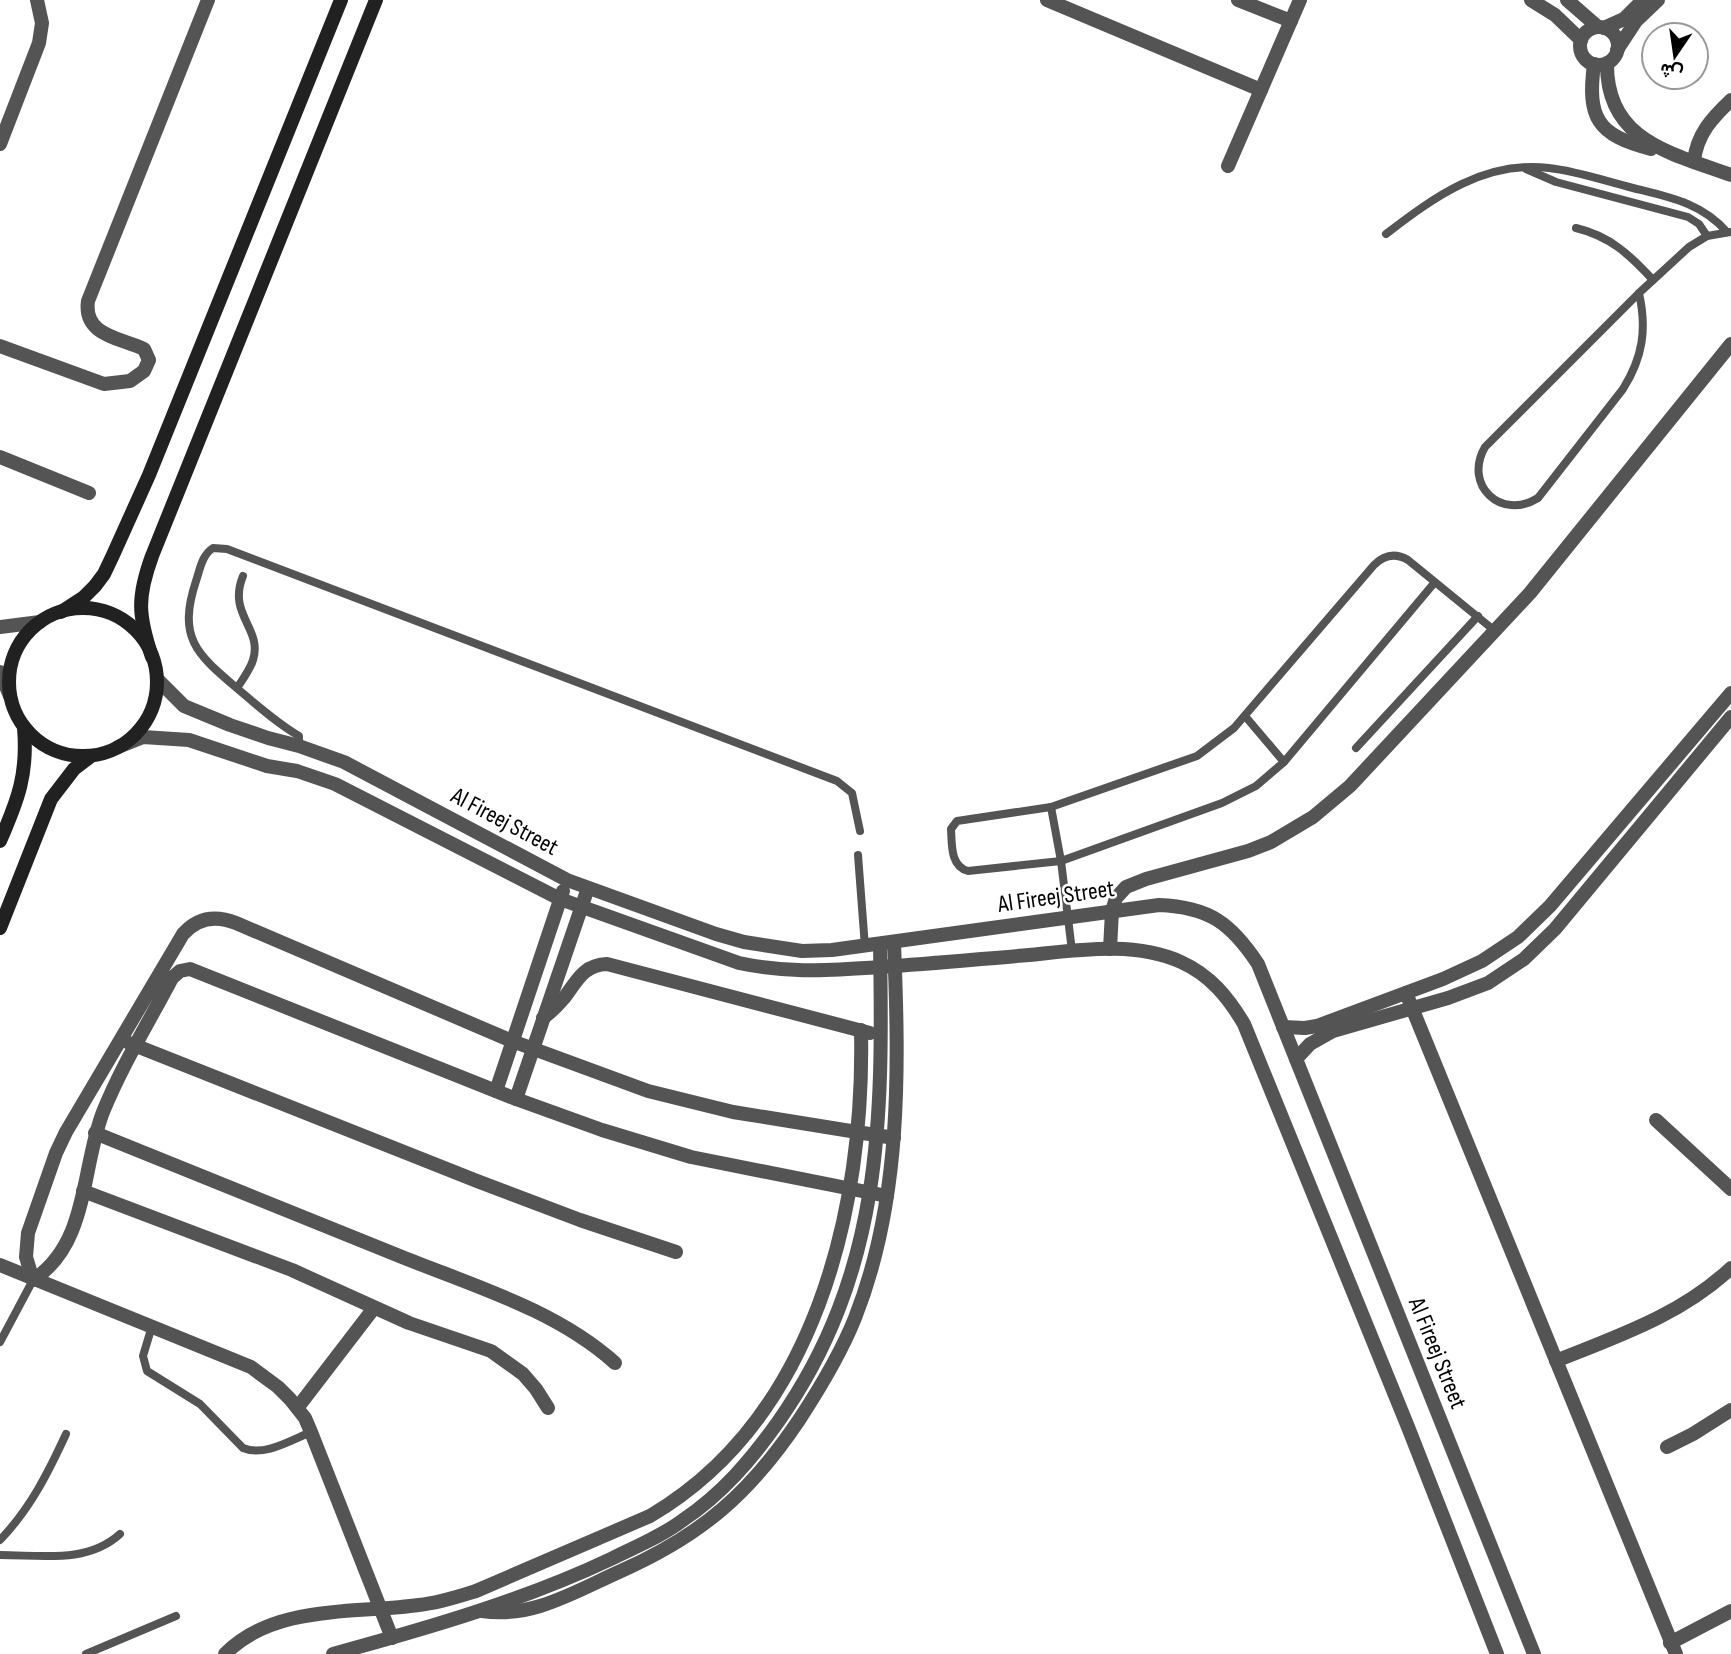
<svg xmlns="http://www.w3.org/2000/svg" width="1731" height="1654" viewBox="0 0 1731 1654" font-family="'Sofia Sans Condensed',Vazirmatn,sans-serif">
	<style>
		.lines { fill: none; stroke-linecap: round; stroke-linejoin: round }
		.lane { stroke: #545454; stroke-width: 8 }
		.street { stroke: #545454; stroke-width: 14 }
		.secondary { stroke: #212121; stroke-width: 14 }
		.labels { text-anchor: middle; stroke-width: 5; stroke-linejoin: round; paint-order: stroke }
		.street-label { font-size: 24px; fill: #000; stroke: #fff }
	</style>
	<rect width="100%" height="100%" fill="#fff"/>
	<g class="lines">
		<g class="lane">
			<path d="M 1526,169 L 1556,182 L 1688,217 L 1699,224 L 1707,236"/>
			<path d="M 1576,228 C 1610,236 1630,255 1653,280"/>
			<path d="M 1386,234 C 1434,197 1485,160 1549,168 C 1577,171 1605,181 1633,188 C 1669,197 1702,203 1727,232"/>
			<path d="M 1639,293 C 1647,329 1643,357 1623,389 L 1538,498 C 1501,521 1463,485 1485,447 L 1639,293 L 1689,247 L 1707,236 L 1731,232"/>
			<path d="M 1435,582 L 1284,762 L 1256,786 L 1222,803 L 1061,861 L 968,871 C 950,866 952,844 951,829 L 957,821 L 1051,807 L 1197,756 L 1234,728 L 1374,565 C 1385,554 1396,553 1408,560 L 1495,631"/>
			<path d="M 237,688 C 243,679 250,670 253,660 C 263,628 227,615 243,576"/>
			<path d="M 1245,716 L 1284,762"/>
			<path d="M 299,746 L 299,736 C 277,723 259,707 239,690 C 197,654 177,639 196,581 C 200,569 202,555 213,548 L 227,549 L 837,781 L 852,793 L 860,831"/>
			<path d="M 1356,748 L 1478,616"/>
			<path d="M 1051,807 L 1061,861 L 1072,951"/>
			<path d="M 858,855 L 865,947"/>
			<path d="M 152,1326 L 143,1356 L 147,1371 L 200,1404 L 243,1448 C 264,1457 291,1440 311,1432"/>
			<path d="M 0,1342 L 33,1280"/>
			<path d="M 0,1540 C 30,1509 48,1473 66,1434"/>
			<path d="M 0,1555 C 41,1555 87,1564 120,1534"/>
			<path d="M 86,1654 L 176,1616"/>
		</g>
		<g class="street">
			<path d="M 1047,0 L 1261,90"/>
			<path d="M 1238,0 L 1291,21"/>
			<path d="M 1531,0 L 1555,15 L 1581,40"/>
			<path d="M 1567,0 L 1598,27"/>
			<circle cx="1599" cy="46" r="19"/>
			<path d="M 1604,28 L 1624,19 L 1643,0"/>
			<path d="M 1617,50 L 1636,21 L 1658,0"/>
			<path d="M 1607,63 C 1606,141 1671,153 1731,175"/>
			<path d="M 1594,64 C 1587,118 1597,135 1651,149"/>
			<path d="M 0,144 L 39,43 L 42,23 L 37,0"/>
			<path d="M 1694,161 C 1697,134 1712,118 1731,100"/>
			<path d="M 1228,166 L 1300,0"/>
			<path d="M 0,346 L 104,384 L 130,381 L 144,371 L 149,360 L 144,349 C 121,338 83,336 88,301 L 208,0"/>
			<path d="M 0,457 L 89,493"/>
			<path d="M 0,627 L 40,622"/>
			<path d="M 0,672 L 10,696"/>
			<path d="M 157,679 L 184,706 L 230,725 L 268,738 L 299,746 L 344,762 L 567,880 L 716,934 L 744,942 L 802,951 L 832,950 L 1159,905 C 1209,907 1231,923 1258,964 L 1534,1654"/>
			<path d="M 118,747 L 143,737 L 189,740 L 267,766 L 297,771 L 335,784 L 560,899 L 739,963 C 791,974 829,970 881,967 C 930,964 980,959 1029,955 C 1078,950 1135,941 1181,962 C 1210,975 1228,997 1244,1024 L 1408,1427 L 1497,1654"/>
			<path d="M 1110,949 L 1112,911 L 1116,898 L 1126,887 L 1146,879 L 1248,851 L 1271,842 L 1313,817 L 1350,786 L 1530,593 L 1731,344"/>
			<path d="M 1406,993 L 1676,1654"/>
			<path d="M 543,1018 C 551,1012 558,1005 564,998 C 577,981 583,965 607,964 L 870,1033"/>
			<path d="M 1283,1027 L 1305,1028 L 1317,1026 L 1443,979 L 1482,961 L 1518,937 L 1550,906 L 1731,693"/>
			<path d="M 129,1043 L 477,1181 L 580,1220 L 676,1252"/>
			<path d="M 1296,1059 L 1310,1044 L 1333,1031 L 1448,998 L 1488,983 L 1524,959 L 1555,929 L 1731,717"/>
			<path d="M 496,1091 L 563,891"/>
			<path d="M 516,1099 L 588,888"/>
			<path d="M 1656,1120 L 1731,1189"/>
			<path d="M 95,1133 C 197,1174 300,1216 402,1257 C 474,1286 556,1310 615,1363"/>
			<path d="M 83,1191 L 292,1270 L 409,1323 L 491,1351 L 523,1374 L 536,1389 L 548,1408"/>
			<path d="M 887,1196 L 691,1157 L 602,1130 L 516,1099 L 190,969 L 180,971 L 172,978 C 149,1022 122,1065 103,1112 C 81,1169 89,1243 33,1280 L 26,1257 L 28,1233 L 56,1153 L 66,1132 L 183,934 C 198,917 216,915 236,923 L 512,1041 L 648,1091 L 733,1112 L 894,1138"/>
			<path d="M 0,1265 L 251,1367 L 278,1387 L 290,1399 L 305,1418 L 311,1432 L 392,1638"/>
			<path d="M 1556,1361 C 1618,1336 1681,1315 1731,1268"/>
			<path d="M 298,1407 L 374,1308"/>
			<path d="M 1667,1447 L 1693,1434 L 1731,1410"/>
			<path d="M 482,1611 C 532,1619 576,1591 621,1571 C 702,1535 750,1493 799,1420 C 820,1388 841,1353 855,1318 C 902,1199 899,1068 894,943"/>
			<path d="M 1670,1643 L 1731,1611"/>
			<path d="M 225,1654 C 274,1604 355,1614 419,1605 C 439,1603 457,1597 476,1591 L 650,1516 C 815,1419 865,1210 861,1030"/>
			<path d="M 333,1654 C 428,1628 525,1600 613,1558 C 637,1546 662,1536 683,1520 C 722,1494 751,1460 778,1422 C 883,1273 883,1119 880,945"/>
		</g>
		<g class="secondary">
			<circle cx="83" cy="682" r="74"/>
			<path d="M 61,612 L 84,597 L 95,586 L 104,574 L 113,555 L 149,475 L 341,0"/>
			<path d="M 152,657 C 138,615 137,597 152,556 L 376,0"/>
			<path d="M 0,841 C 18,800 28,774 24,728"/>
			<path d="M 0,928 L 51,799 L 74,769 L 91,756"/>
		</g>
	</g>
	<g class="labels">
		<g class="street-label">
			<text transform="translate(505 821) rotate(28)" y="8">Al Fireej Street</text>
			<text transform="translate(1056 896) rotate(-8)" y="8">Al Fireej Street</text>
			<text transform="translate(1438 1353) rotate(68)" y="8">Al Fireej Street</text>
		</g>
	</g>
	<g transform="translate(1675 56) rotate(193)"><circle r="33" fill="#ffffff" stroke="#999999" stroke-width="2"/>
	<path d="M0-5L12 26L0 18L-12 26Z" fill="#000000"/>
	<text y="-10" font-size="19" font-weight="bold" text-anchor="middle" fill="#000000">ش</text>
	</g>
</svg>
